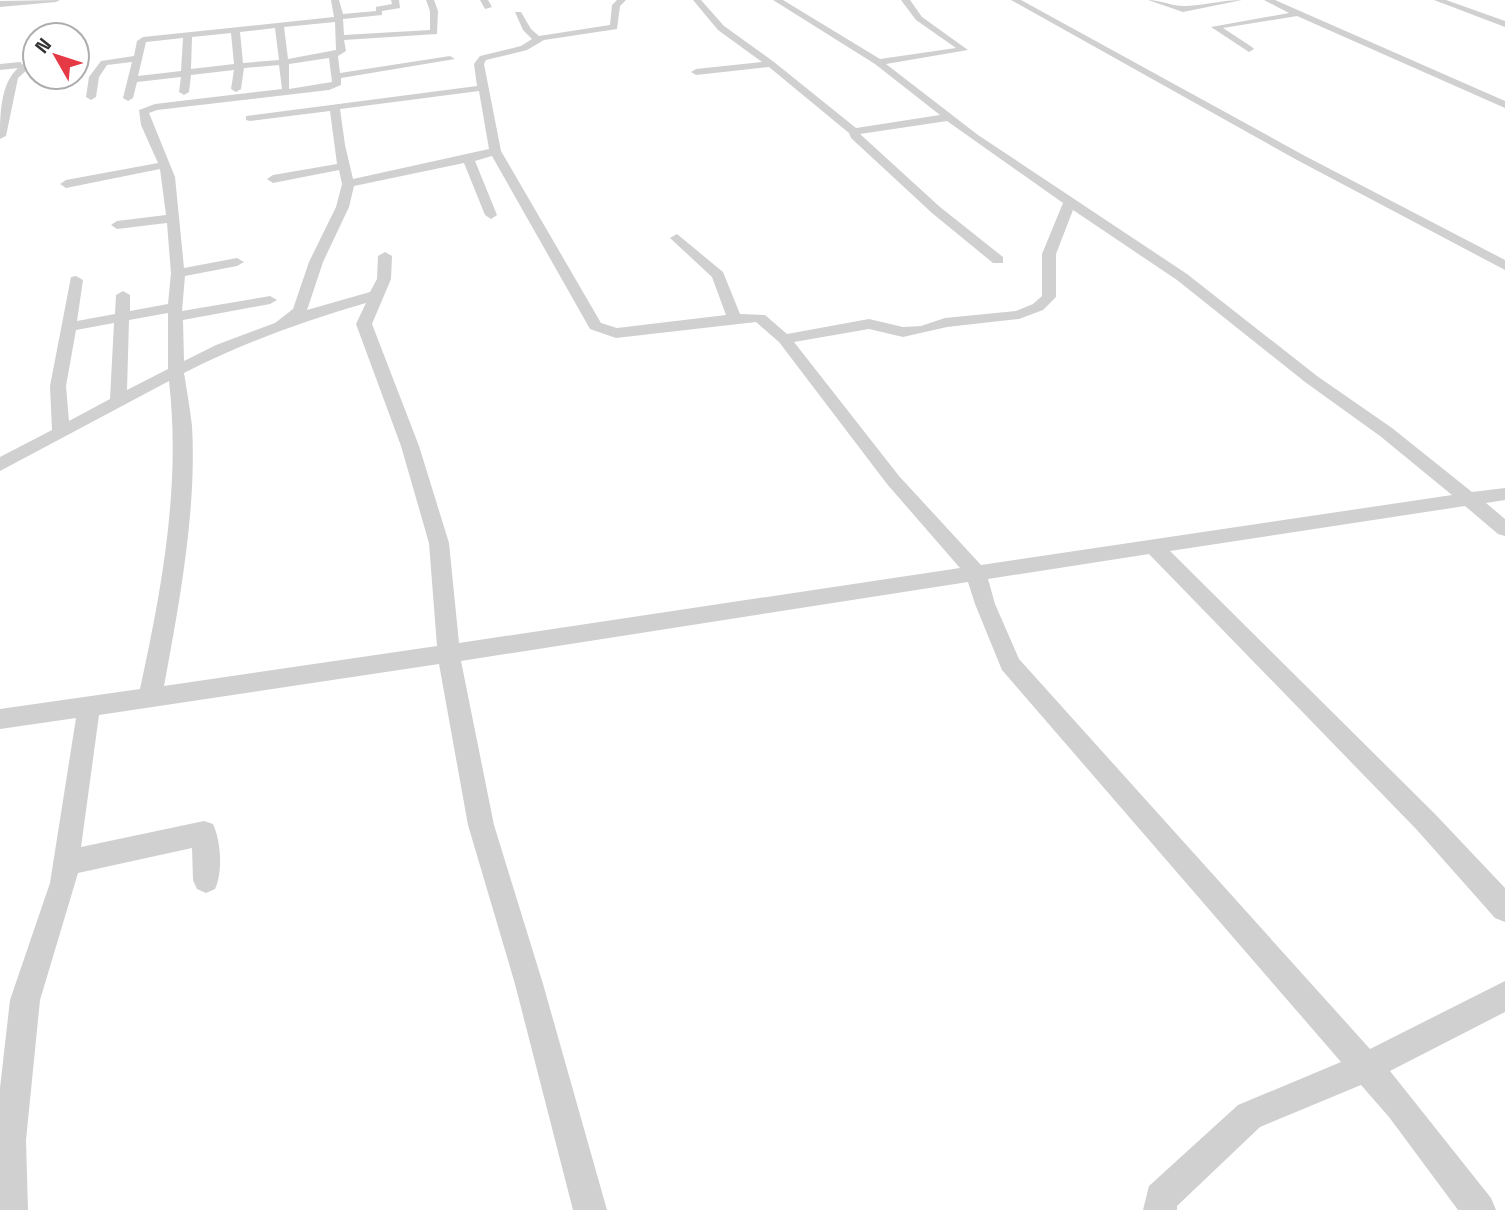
<svg xmlns="http://www.w3.org/2000/svg" width="1505" height="1210" viewBox="0 0 1505 1210" font-family="'Space Grotesk',sans-serif">
	<style>
		.lines { fill: none; stroke-linecap: round; stroke-linejoin: round }
		.minor { fill: #d0d0d0; fill-rule: evenodd }
	</style>
	<rect width="100%" height="100%" fill="#fff"/>
	<g class="lines">
		<g class="minor">
			<path d="M 60,0 L 56,2 L 0,7 L 0,1 Z"/>
			<path d="M 331,0 L 339,0 L 343,14 L 376,11 L 376,7 L 392,4 L 391,0 L 399,0 L 400,8 L 382,11 L 382,15 L 343,19 L 344,35 L 430,30 L 430,11 L 426,0 L 434,0 L 438,11 L 437,34 L 344,40 L 346,51 L 338,56 L 340,73 L 450,56 L 455,59 L 341,78 L 341,85 L 329,90 L 157,110 L 149,113 L 175,177 L 184,268 L 237,258 L 244,262 L 237,266 L 185,276 L 182,311 L 270,296 L 277,300 L 270,304 L 183,320 L 184,361 L 216,345 L 275,323 L 293,309 L 309,262 L 336,207 L 342,184 L 339,170 L 273,183 L 267,179 L 273,175 L 337,164 L 330,111 L 250,121 L 246,120 L 246,116 L 477,86 L 474,64 L 480,56 L 521,46 L 532,39 L 523,30 L 515,12 L 521,12 L 531,29 L 539,36 L 610,25 L 612,5 L 617,0 L 626,0 L 620,6 L 617,29 L 544,40 L 527,50 L 486,60 L 484,64 L 501,151 L 601,323 L 617,328 L 726,315 L 712,277 L 670,238 L 677,234 L 723,272 L 740,314 L 765,315 L 787,334 L 869,319 L 903,327 L 921,326 L 945,318 L 1016,311 L 1033,304 L 1042,296 L 1042,254 L 1063,203 L 947,121 L 860,134 L 940,207 L 1003,257 L 1003,263 L 993,263 L 932,213 L 851,138 L 849,133 L 769,67 L 696,75 L 691,72 L 696,69 L 762,62 L 718,30 L 693,0 L 701,0 L 724,26 L 774,62 L 856,128 L 940,115 L 875,64 L 773,0 L 783,0 L 880,59 L 956,48 L 916,20 L 901,0 L 910,0 L 922,17 L 968,50 L 886,64 L 978,135 L 1187,274 L 1317,376 L 1392,428 L 1472,492 L 1505,488 L 1505,500 L 1486,503 L 1505,519 L 1505,536 L 1498,534 L 1465,506 L 1170,551 L 1435,814 L 1505,888 L 1505,922 L 1495,918 L 1417,830 L 1149,554 L 988,579 L 995,604 L 1019,659 L 1370,1049 L 1505,981 L 1505,1012 L 1390,1071 L 1491,1198 L 1496,1210 L 1458,1210 L 1389,1117 L 1361,1085 L 1260,1127 L 1177,1206 L 1177,1210 L 1143,1210 L 1149,1186 L 1238,1105 L 1341,1062 L 1002,670 L 975,604 L 968,582 L 461,661 L 494,825 L 543,984 L 607,1210 L 573,1210 L 515,984 L 468,825 L 439,664 L 99,715 L 81,847 L 204,821 L 213,824 C 221,841 223,872 215,889 L 206,893 L 197,889 L 193,880 L 192,848 L 78,873 L 40,1000 L 26,1140 L 28,1210 L 0,1210 L 0,1088 L 10,1000 L 50,883 L 76,718 L 0,729 L 0,709 L 140,689 C 162,588 181,485 169,381 L 0,471 L 0,457 L 52,430 L 50,386 L 71,277 L 76,276 L 83,280 L 77,321 L 115,314 L 116,295 L 123,291 L 130,295 L 130,311 L 168,304 L 171,273 L 167,223 L 117,229 L 111,225 L 117,221 L 166,215 L 160,169 L 66,188 L 60,184 L 66,180 L 158,163 L 141,125 L 139,110 L 155,104 L 282,89 L 279,65 L 244,68 L 241,89 L 236,92 L 231,89 L 234,70 L 191,75 L 189,92 L 184,95 L 179,92 L 181,77 L 137,82 L 133,98 L 128,101 L 123,98 L 132,62 L 107,65 L 99,77 L 96,97 L 91,100 L 86,97 L 89,77 L 101,61 L 134,56 L 137,41 L 143,37 L 334,17 ZM 335,22 L 336,50 L 288,59 L 284,27 ZM 275,28 L 279,60 L 243,63 L 240,32 ZM 231,33 L 234,64 L 191,69 L 192,37 ZM 183,38 L 181,71 L 138,76 L 146,42 ZM 329,58 L 332,82 L 289,89 L 289,64 ZM 479,91 L 489,149 L 353,179 L 345,145 L 340,109 ZM 492,156 L 590,329 L 616,338 L 756,322 L 779,342 L 887,484 L 960,568 L 459,643 L 449,543 L 419,446 L 372,324 L 391,279 L 392,256 L 385,252 L 378,256 L 377,279 L 370,292 L 307,310 L 323,262 L 349,207 L 354,186 L 464,163 L 485,215 L 491,219 L 497,215 L 475,161 ZM 1073,210 L 1177,280 L 1305,382 L 1380,436 L 1452,495 L 981,565 L 899,476 L 794,342 L 869,329 L 903,337 L 947,327 L 1019,319 L 1043,310 L 1056,297 L 1056,254 ZM 366,303 L 356,324 L 401,446 L 429,543 L 437,646 L 164,686 C 179,605 197,509 192,426 C 190,409 187,391 184,373 C 243,343 303,321 366,303 ZM 168,313 L 168,369 L 127,390 L 129,320 ZM 114,323 L 110,399 L 69,421 L 66,386 L 76,330 Z"/>
			<path d="M 480,0 L 488,0 L 492,7 L 485,9 Z"/>
			<path d="M 1011,0 L 1021,0 L 1305,156 L 1505,260 L 1505,270 L 1297,160 Z"/>
			<path d="M 1148,0 C 1161,0 1174,7 1186,6 C 1205,5 1223,0 1242,0 L 1183,12 Z"/>
			<path d="M 1264,0 L 1275,0 L 1505,101 L 1505,108 L 1297,16 L 1223,28 L 1252,47 L 1254,49 L 1249,52 L 1211,27 L 1289,13 Z"/>
			<path d="M 1434,0 L 1446,0 L 1505,21 L 1505,27 Z"/>
			<path d="M 20,62 L 28,69 L 18,78 L 6,136 L 0,139 C 0,116 0,84 18,68 L 0,70 L 0,64 Z"/>
		</g>
	</g>
	<g transform="translate(56 56) rotate(309)"><circle r="33" fill="#ffffff" stroke="#adadad" stroke-width="2"/>
	<path d="M0-5L12 26L0 18L-12 26Z" fill="#e63946"/>
	<text y="-10" font-size="19" font-weight="bold" text-anchor="middle" fill="#333333">N</text>
	</g>
</svg>
